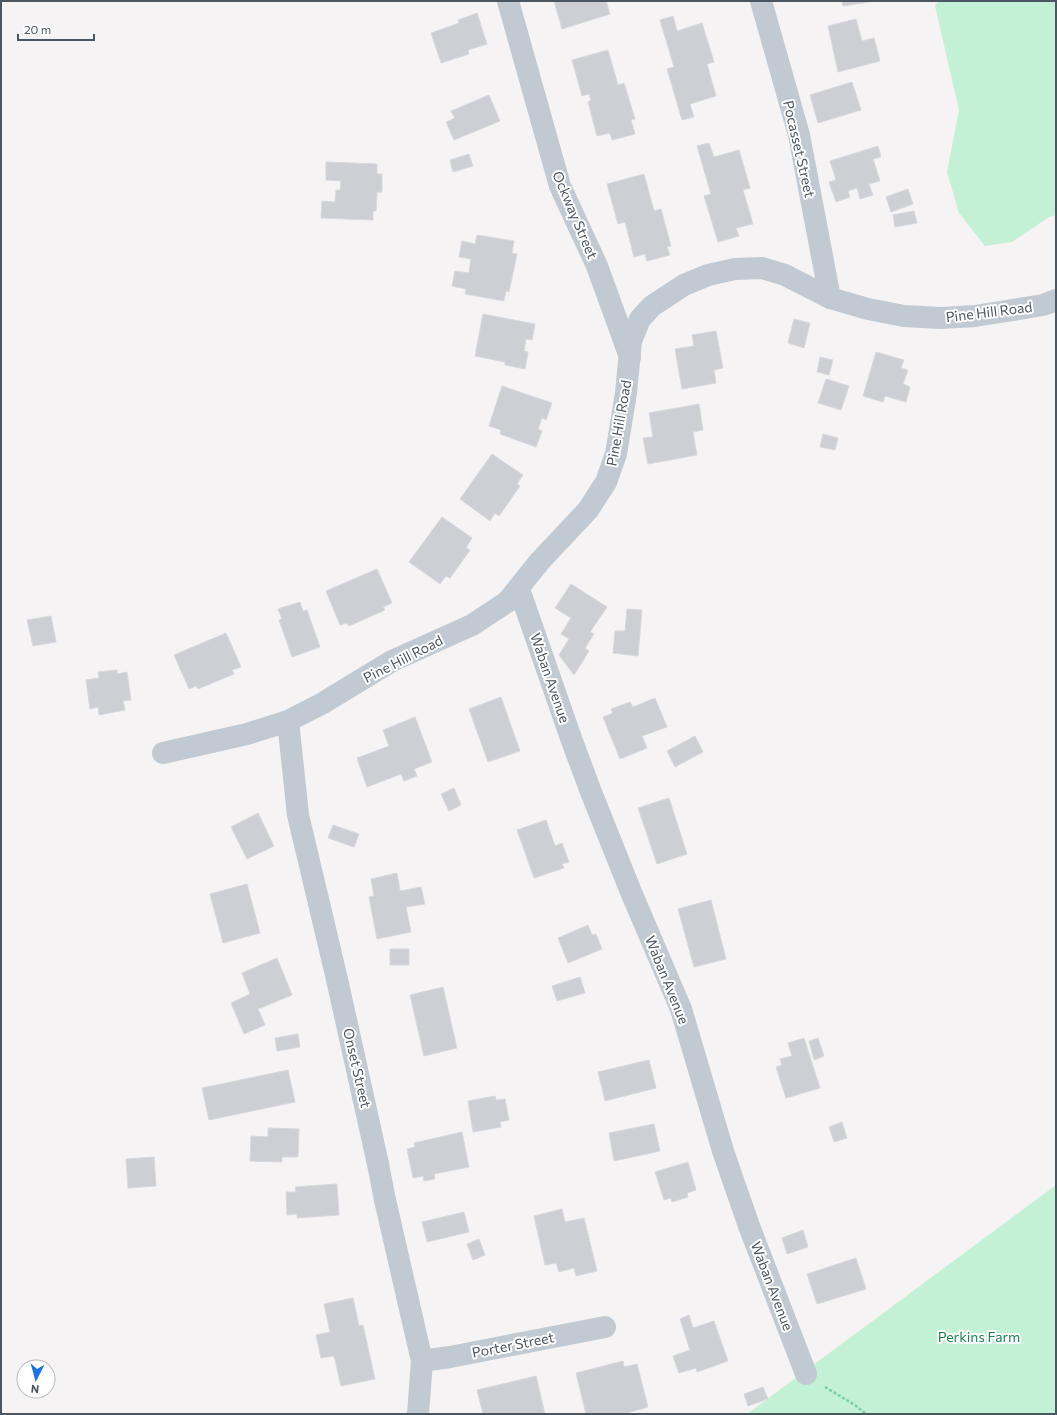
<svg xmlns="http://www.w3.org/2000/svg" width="1057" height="1415" viewBox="0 0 1057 1415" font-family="Commissioner,sans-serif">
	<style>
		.green { fill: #c3f1d5 }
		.building { fill: #cdcfd5; stroke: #d7d9de }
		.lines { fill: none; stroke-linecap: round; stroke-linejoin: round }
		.path { stroke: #7ad0a6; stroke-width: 2.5; stroke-dasharray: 3 2; stroke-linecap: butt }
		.minor { stroke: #c1cad2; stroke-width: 22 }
		.labels { text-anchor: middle; stroke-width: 4; stroke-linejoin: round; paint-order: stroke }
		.street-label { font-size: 14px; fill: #4a5661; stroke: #fff }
		.park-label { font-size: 14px; fill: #17864f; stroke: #fff }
	</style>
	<rect width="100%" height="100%" fill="#f5f3f3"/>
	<g class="green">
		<path d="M 938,1 L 1056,1 L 1056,215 L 1049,217 L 1012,242 L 985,246 L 959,213 L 947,172 L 959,110 L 935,6 Z"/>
		<path d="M 1056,1185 L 1056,1414 L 747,1414 Z"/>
	</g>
	<g class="building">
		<path d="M 554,1 L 606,1 L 610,14 L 562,29 Z"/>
		<path d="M 842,1 L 869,1 L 869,2 L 843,6 Z"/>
		<path d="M 477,13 L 487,44 L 468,50 L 469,54 L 441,63 L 431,33 L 459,23 L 458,20 Z"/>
		<path d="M 673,16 L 677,31 L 702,23 L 714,62 L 707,64 L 716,96 L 690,104 L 694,117 L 682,120 L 667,69 L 674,67 L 660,20 Z"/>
		<path d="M 856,19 L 862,41 L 874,38 L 880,61 L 838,72 L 828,26 Z"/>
		<path d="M 608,50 L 618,85 L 624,83 L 635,119 L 631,120 L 635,134 L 612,140 L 610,133 L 597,136 L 588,102 L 591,100 L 589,94 L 582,96 L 572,60 Z"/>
		<path d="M 852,82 L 861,110 L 818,123 L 810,95 Z"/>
		<path d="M 489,95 L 500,121 L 454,140 L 446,122 L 455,118 L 451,111 Z"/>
		<path d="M 709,143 L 714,157 L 739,150 L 750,188 L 743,190 L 753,224 L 736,228 L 739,236 L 718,242 L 704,196 L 711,194 L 697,146 Z"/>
		<path d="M 878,146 L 881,157 L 873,159 L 880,181 L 869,184 L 873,195 L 860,199 L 857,188 L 848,191 L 850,197 L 836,202 L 829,182 L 836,180 L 830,161 Z"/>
		<path d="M 469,154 L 473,166 L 453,172 L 450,160 Z"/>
		<path d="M 326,162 L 377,164 L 377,174 L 382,174 L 382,192 L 377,192 L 376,211 L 373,211 L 373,220 L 321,218 L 322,201 L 335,202 L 336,190 L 340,190 L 341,181 L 326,180 Z"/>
		<path d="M 644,174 L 654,211 L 661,209 L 671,246 L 667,247 L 670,255 L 647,261 L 645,254 L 634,257 L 625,222 L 618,224 L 607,184 Z"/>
		<path d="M 908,189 L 913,204 L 891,212 L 886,197 Z"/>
		<path d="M 914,211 L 917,223 L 895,227 L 893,215 Z"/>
		<path d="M 477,235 L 514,241 L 512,253 L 517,254 L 509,292 L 506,291 L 504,301 L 465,294 L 466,289 L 452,286 L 455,271 L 469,273 L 471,259 L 459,257 L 462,241 L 475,244 Z"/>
		<path d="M 483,314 L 535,324 L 532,340 L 526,339 L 524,351 L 528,352 L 525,369 L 505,365 L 505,362 L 475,356 Z"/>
		<path d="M 794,319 L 810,323 L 804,348 L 788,343 Z"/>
		<path d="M 716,331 L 723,368 L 714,370 L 716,383 L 682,389 L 675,349 L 694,346 L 692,335 Z"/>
		<path d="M 876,352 L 904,360 L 901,368 L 908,370 L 903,384 L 910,387 L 906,402 L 885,396 L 883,402 L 863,396 Z"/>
		<path d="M 820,357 L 833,360 L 829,375 L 817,372 Z"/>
		<path d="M 826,379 L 849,386 L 841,410 L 818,403 Z"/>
		<path d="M 502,386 L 552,403 L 546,420 L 542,418 L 538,429 L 542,431 L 536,447 L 500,434 L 501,430 L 489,426 Z"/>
		<path d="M 699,404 L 703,430 L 693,432 L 697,455 L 648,464 L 643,438 L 653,437 L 649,413 Z"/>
		<path d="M 823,434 L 838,438 L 835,450 L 820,447 Z"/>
		<path d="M 492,454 L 523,475 L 517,484 L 520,486 L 499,516 L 495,513 L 490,521 L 460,499 Z"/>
		<path d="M 442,517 L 472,538 L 466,548 L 470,550 L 450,578 L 446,576 L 440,584 L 409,562 Z"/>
		<path d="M 377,569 L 392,603 L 383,607 L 385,610 L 349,626 L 347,623 L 340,625 L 326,591 Z"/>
		<path d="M 571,584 L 607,607 L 590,632 L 594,634 L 585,648 L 589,651 L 574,675 L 559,655 L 569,639 L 561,634 L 571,618 L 555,608 Z"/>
		<path d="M 300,602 L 303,611 L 307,610 L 320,647 L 292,657 L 279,620 L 282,619 L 278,609 Z"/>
		<path d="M 627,609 L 642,610 L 638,656 L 613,653 L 615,631 L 625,631 Z"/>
		<path d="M 51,616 L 56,642 L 33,646 L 27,620 Z"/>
		<path d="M 226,633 L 241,667 L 232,670 L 234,674 L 198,689 L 196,686 L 189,689 L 174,655 Z"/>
		<path d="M 117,670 L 117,674 L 127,672 L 131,700 L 123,701 L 125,710 L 99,715 L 98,707 L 90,709 L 86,680 L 99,678 L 98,672 Z"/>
		<path d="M 501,697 L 520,751 L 488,762 L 469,709 Z"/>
		<path d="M 655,698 L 667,727 L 642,736 L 647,748 L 620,759 L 603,717 L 613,713 L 611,709 L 630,702 L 633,707 Z"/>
		<path d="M 415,717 L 432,762 L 414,769 L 417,776 L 404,781 L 401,774 L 367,787 L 357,758 L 389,746 L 383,730 Z"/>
		<path d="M 695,736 L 703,752 L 675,767 L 667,751 Z"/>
		<path d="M 454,788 L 461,805 L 449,811 L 441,794 Z"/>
		<path d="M 669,798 L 687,854 L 657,864 L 638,808 Z"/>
		<path d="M 258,813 L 274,846 L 247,859 L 231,827 Z"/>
		<path d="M 546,820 L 555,846 L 562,843 L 569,862 L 562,864 L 564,868 L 534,878 L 517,830 Z"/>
		<path d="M 333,825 L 359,834 L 354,847 L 328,838 Z"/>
		<path d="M 397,873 L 400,891 L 421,887 L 425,904 L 406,907 L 411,932 L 377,939 L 369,897 L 374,896 L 371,879 Z"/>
		<path d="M 247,884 L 260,933 L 223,943 L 210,894 Z"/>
		<path d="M 711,900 L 726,959 L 694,967 L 678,909 Z"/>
		<path d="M 588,925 L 592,935 L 596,934 L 602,949 L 568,963 L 558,938 Z"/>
		<rect x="390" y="949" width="19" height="16"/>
		<path d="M 277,958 L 292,995 L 258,1009 L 265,1025 L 244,1034 L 231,1003 L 250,994 L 242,973 Z"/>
		<path d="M 580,977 L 585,993 L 557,1001 L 552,986 Z"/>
		<path d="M 443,987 L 457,1048 L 424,1056 L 410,995 Z"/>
		<path d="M 298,1034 L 300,1047 L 277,1051 L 275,1038 Z"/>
		<path d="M 804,1038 L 820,1088 L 786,1098 L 776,1067 L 782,1065 L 780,1059 L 792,1056 L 788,1043 Z"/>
		<path d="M 818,1038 L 824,1056 L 814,1060 L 809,1041 Z"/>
		<path d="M 649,1060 L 656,1088 L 605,1101 L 598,1072 Z"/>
		<path d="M 288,1070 L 295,1102 L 209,1120 L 202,1088 Z"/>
		<path d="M 495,1096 L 496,1100 L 505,1099 L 509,1120 L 500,1122 L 501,1127 L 473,1132 L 468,1101 Z"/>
		<path d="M 842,1122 L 847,1138 L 834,1142 L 829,1127 Z"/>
		<path d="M 654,1124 L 660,1151 L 614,1161 L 609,1133 Z"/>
		<path d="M 268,1128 L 299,1129 L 298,1157 L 282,1157 L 282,1162 L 250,1161 L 251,1136 L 268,1137 Z"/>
		<path d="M 462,1132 L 469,1167 L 434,1174 L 435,1179 L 424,1181 L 423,1176 L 413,1178 L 407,1149 L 415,1147 L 414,1143 Z"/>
		<path d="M 154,1157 L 156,1186 L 128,1188 L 126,1159 Z"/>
		<path d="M 688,1162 L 696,1190 L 687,1193 L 688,1197 L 672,1202 L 671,1198 L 664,1200 L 655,1172 Z"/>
		<path d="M 337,1184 L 339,1215 L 297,1218 L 297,1214 L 287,1215 L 286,1192 L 296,1192 L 295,1187 Z"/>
		<path d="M 562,1209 L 565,1222 L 584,1218 L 597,1271 L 576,1276 L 574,1268 L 559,1272 L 556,1263 L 545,1265 L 534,1216 Z"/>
		<path d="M 464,1212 L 469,1232 L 427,1242 L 422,1222 Z"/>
		<path d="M 803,1230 L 808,1247 L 787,1254 L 782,1238 Z"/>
		<path d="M 479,1239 L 485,1255 L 473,1260 L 467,1244 Z"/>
		<path d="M 856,1258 L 866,1289 L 817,1304 L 807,1274 Z"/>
		<path d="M 353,1298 L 359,1326 L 363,1325 L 375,1379 L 341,1386 L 334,1356 L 321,1358 L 316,1335 L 330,1332 L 324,1304 Z"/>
		<path d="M 689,1315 L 693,1328 L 714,1321 L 728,1361 L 697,1372 L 696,1368 L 679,1373 L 673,1356 L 690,1350 L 680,1319 Z"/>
		<path d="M 623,1361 L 624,1367 L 637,1364 L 648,1407 L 624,1414 L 586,1414 L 576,1373 Z"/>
		<path d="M 536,1376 L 545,1414 L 483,1414 L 477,1390 Z"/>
		<path d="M 763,1387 L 768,1399 L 748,1406 L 744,1394 Z"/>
	</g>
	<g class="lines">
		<path class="path" d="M 825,1387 L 855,1405 L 866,1414"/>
		<g class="minor">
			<path d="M 508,1 L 560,186 L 597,266 L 630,357"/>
			<path d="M 761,1 L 799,135 L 830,298"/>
			<path d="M 519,589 L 572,741 L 591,792 L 631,892 L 681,1009 L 723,1151 L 749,1226 L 806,1374"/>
			<path d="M 288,721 L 298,815 L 336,975 L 378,1164 L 385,1200 L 422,1361 L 418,1414"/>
			<path d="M 163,753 L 247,734 L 288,721 L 323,703 L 392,661 L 472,625 L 507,602 L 540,561 L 588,510 L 606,482 L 616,454 L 626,393 L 631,341 L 640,319 L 652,306 L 684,285 L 708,275 L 735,269 L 762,268 L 785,275 L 830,298 L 868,309 L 904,316 L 941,318 L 975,316 L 1043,305 L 1056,300"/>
			<path d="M 422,1361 L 450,1357 L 605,1327"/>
		</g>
	</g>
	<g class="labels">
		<g class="street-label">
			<text transform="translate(799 149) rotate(77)" y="5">Pocasset Street</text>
			<text transform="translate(575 215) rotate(67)" y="5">Ockway Street</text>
			<text transform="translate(989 312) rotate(-7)" y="5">Pine Hill Road</text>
			<text transform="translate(619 423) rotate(-80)" y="5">Pine Hill Road</text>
			<text transform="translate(403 659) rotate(-27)" y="5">Pine Hill Road</text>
			<text transform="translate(550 678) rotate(71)" y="5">Waban Avenue</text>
			<text transform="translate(667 980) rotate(68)" y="5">Waban Avenue</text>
			<text transform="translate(357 1068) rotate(77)" y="5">Onset Street</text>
			<text transform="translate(772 1286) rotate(69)" y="5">Waban Avenue</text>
			<text transform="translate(513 1345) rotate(-11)" y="5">Porter Street</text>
		</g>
		<g class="park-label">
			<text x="979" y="1342">Perkins Farm</text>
		</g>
	</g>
	<rect width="1057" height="1415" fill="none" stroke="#4a5661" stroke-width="4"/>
	<g transform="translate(36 1379) rotate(186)"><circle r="19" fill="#ffffff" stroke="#b7bbc0"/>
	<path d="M0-3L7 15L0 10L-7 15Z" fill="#1a73e8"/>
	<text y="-6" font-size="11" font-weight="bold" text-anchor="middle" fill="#4a5661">N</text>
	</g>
	<path d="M18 34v6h76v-6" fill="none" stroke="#4a5661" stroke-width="2"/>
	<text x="24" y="34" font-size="12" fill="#4a5661" stroke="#ffffff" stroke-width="3" paint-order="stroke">20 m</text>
</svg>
